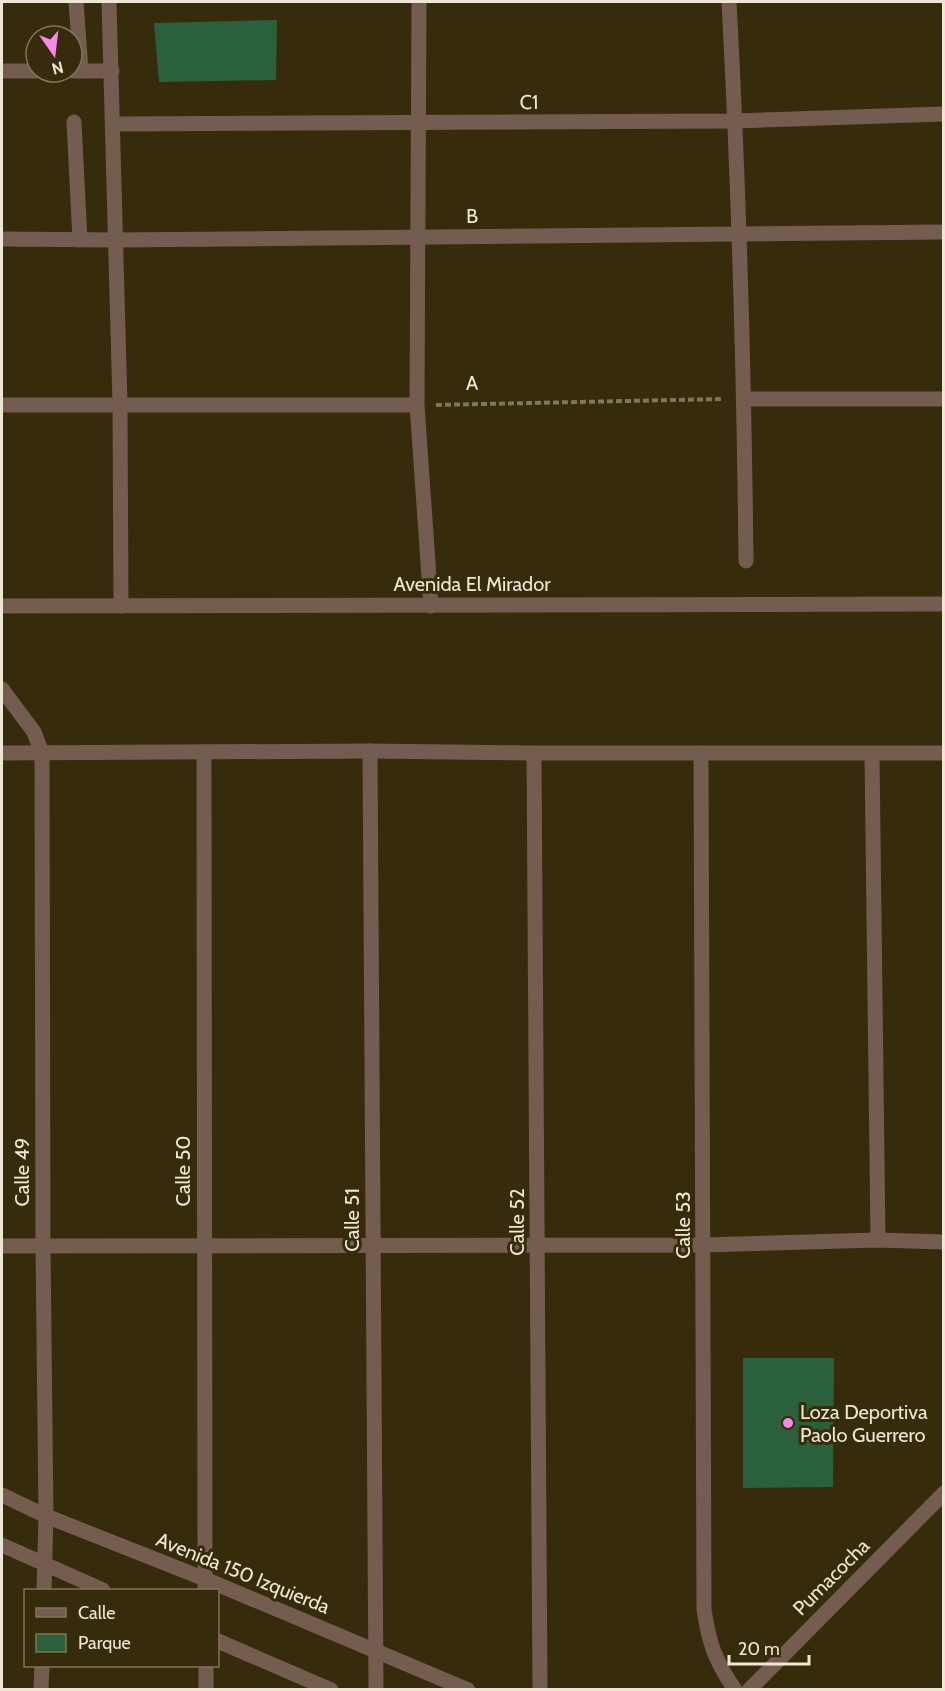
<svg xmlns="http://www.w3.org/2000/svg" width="945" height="1691" viewBox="0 0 945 1691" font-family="Cabin,sans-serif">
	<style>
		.green { fill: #2b603d }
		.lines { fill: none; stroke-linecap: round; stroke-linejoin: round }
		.path { stroke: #7f765b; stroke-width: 4; stroke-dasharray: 6 3; stroke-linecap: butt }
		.minor { stroke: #745c50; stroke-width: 15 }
		.tertiary { stroke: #745c50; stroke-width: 15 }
		.poi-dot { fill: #f888eb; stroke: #362b0b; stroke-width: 2 }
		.labels { text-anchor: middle; stroke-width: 6; stroke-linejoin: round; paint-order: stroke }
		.street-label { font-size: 20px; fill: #eee7d5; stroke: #362b0b }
		.poi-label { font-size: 20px; fill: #eee7d5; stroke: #362b0b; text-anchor: start }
	</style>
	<rect width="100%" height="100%" fill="#362b0b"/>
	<g class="green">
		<path d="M 277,20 L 276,80 L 159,82 L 154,23 Z"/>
		<path d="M 743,1358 L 834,1358 L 833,1487 L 743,1488 Z"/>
	</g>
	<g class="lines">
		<path class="path" d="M 436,405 L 723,399"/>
		<g class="minor">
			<path d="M 76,2 L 81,71"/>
			<path d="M 109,2 L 120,404 L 121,606"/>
			<path d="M 419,2 L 417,405 L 431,606"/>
			<path d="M 729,2 C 739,188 744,374 746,561"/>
			<path d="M 2,71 L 36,71"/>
			<path d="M 73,71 L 112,71"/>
			<path d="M 74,122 L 80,240"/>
			<path d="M 114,124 L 735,121 L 944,114"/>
			<path d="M 2,239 L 116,240 L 944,232"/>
			<path d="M 744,399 L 944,399"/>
			<path d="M 2,405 L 417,405"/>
			<path d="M 2,689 L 34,732 L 42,753 L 43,1246 L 46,1516 L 44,1590"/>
			<path d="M 370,751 L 376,1690"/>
			<path d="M 204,752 L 205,1590"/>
			<path d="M 2,753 L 370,751 L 534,753 L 944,753"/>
			<path d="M 534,753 L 540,1690"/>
			<path d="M 701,753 L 704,1609 C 709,1644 715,1660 735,1690"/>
			<path d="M 872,754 L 878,1240"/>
			<path d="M 2,1246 L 704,1245 L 878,1240 L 944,1242"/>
			<path d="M 2,1545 L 103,1590"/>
			<path d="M 218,1641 L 331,1690"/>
			<path d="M 206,1666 L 206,1690"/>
			<path d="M 41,1690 L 42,1666"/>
			<path d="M 749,1690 L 944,1493"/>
		</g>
		<g class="tertiary">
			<path d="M 2,606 L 944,604"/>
			<path d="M 2,1495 L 46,1516 L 205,1579 L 468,1690"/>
		</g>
	</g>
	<circle class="poi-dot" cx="788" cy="1423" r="6"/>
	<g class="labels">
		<g class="street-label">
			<text transform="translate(529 102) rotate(-1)" y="7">C1</text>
			<text transform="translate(472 216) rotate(-1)" y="7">B</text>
			<text transform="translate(472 383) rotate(-1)" y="7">A</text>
			<text x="472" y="591">Avenida El Mirador</text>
			<text transform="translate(183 1171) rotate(-90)" y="7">Calle 50</text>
			<text transform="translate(22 1172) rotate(-90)" y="7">Calle 49</text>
			<text transform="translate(352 1220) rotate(-90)" y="7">Calle 51</text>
			<text transform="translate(517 1222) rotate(-90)" y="7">Calle 52</text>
			<text transform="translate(683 1225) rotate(-90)" y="7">Calle 53</text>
			<text transform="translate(243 1573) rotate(22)" y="7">Avenida 150 Izquierda</text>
			<text transform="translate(831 1577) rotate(-45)" y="7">Pumacocha</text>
		</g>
		<g class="poi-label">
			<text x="800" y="1419">Loza Deportiva<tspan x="800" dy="23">Paolo Guerrero</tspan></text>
		</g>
	</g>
	<rect width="945" height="1691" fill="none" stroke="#eee7d5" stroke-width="6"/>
	<rect x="24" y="1589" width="195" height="78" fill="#362b0b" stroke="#80765c" stroke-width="1.5"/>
	<rect x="36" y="1608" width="30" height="9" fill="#745c50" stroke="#80765c" stroke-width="1.5"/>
	<text x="78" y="1619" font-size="18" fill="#eee7d5">Calle</text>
	<rect x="36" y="1634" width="30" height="18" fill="#2b603d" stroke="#80765c" stroke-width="1.5"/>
	<text x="78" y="1649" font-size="18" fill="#eee7d5">Parque</text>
	<g transform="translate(54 54) rotate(166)"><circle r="28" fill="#362b0b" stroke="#80765c" stroke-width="1.5"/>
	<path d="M0-4.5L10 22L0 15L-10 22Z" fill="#f888eb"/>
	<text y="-9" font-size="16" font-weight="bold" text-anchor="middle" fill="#eee7d5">N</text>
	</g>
	<path d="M729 1655v9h80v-9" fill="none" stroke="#eee7d5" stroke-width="3"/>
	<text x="738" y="1655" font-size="18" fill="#eee7d5" stroke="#362b0b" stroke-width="4.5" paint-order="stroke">20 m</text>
</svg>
